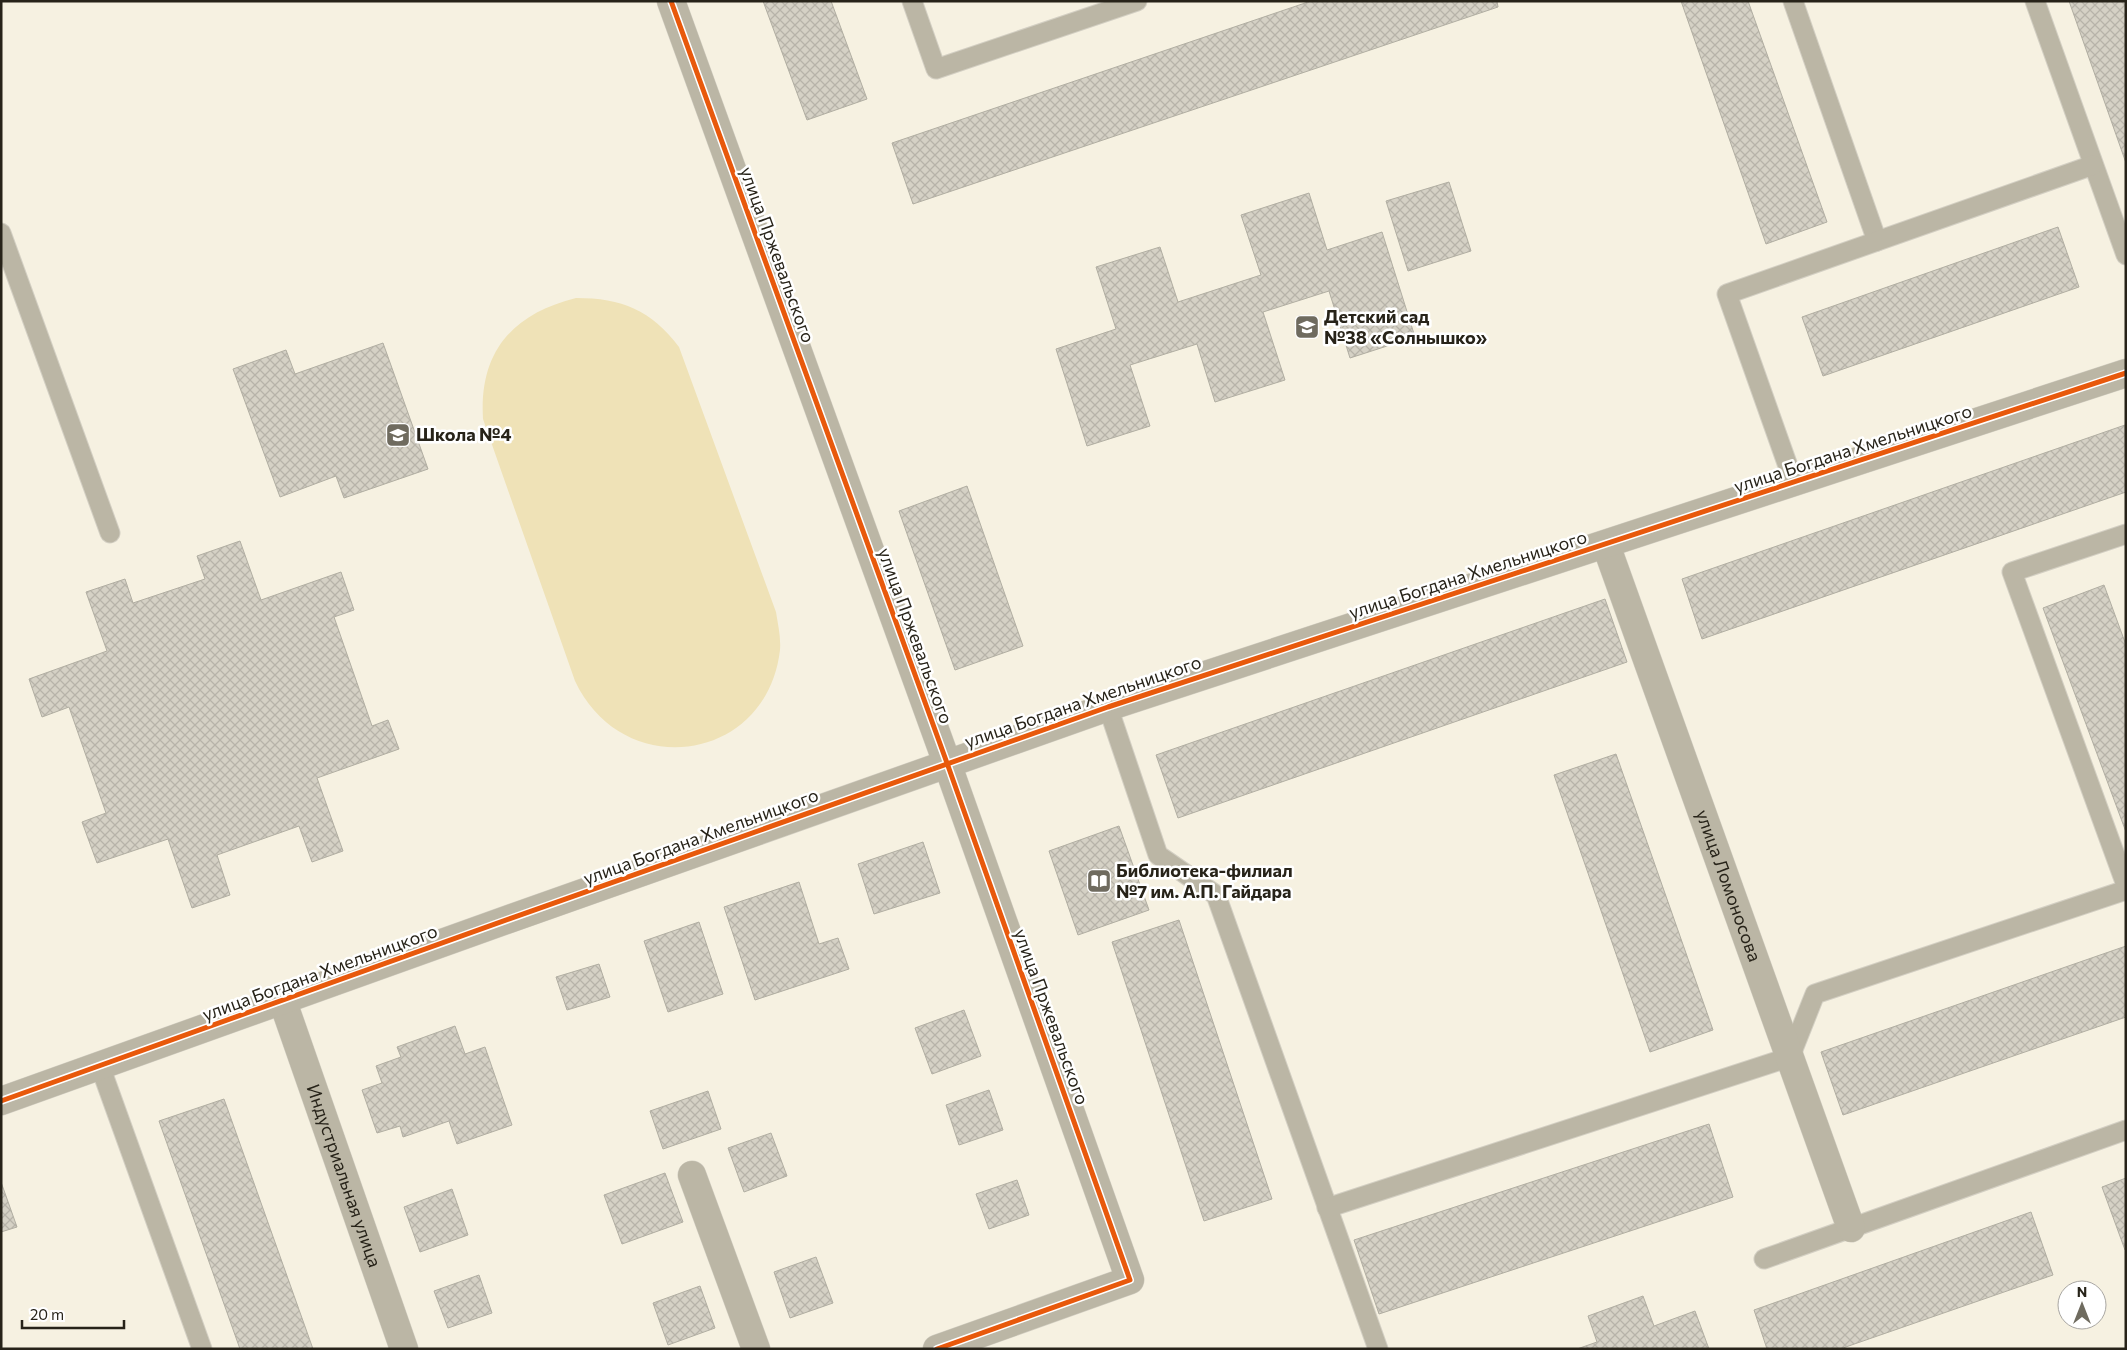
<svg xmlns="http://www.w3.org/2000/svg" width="2127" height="1350" viewBox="0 0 2127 1350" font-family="Commissioner,sans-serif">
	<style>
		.green { fill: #efe2b7 }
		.building { fill: url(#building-cross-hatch); stroke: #b1aea2 }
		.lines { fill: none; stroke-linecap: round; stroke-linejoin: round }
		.service-casing { stroke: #d3cfc3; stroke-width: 21 }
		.minor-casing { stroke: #d3cfc3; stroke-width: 29 }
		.service { stroke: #bbb6a5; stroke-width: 19 }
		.minor { stroke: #bbb6a5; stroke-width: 28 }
		.cycleway-casing { stroke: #fff; stroke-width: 8 }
		.cycleway { stroke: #e8590c; stroke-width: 5 }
		.labels { text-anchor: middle; stroke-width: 5; stroke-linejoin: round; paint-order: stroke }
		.street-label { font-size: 18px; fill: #272319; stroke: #fff }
		.poi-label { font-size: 18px; font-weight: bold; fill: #272319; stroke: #fff; text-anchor: start }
	</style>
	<defs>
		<pattern id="building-cross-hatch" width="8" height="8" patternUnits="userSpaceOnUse" patternTransform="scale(1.25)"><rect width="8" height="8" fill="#d5d1c5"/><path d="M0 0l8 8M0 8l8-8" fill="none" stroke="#b7b3a9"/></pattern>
	</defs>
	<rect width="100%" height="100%" fill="#f6f1e1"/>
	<path class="green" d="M 576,298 C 622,298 651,310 679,347 L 776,612 C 778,625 781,637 780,650 C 767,763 623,783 575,681 L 483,419 C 479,352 512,314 576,298 Z"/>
	<g class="building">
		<path d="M 763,1 L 831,1 L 867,99 L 807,120 Z"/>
		<path d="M 1311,1 L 1497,1 L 1498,7 L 913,204 L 892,143 Z"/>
		<path d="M 1681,1 L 1748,1 L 1827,222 L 1766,244 Z"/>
		<path d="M 2069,1 L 2126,1 L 2126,163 Z"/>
		<path d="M 1449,182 L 1471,251 L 1408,271 L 1386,201 Z"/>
		<path d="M 1309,193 L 1327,250 L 1382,232 L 1415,337 L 1350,358 L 1329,291 L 1263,312 L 1285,380 L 1215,402 L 1197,344 L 1130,365 L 1150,426 L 1087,446 L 1056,349 L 1116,329 L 1096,267 L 1160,247 L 1178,302 L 1261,275 L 1241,215 Z"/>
		<path d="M 2058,227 L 2079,287 L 1823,376 L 1802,317 Z"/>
		<path d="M 383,343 L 428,469 L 344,498 L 336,476 L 280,497 L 233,369 L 286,350 L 295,374 Z"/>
		<path d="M 2125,425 L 2126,492 L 1702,639 L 1682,579 Z"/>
		<path d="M 967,486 L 1023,646 L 955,670 L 899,511 Z"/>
		<path d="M 240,541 L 261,600 L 341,572 L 354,610 L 334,617 L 372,726 L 388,720 L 399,749 L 317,778 L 343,851 L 312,862 L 299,826 L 217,855 L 230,895 L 192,908 L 168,839 L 97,863 L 82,822 L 106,813 L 69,707 L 42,717 L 29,679 L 107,651 L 86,592 L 125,579 L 133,603 L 205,579 L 197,556 Z"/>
		<path d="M 2104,585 L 2126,645 L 2126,832 L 2043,608 Z"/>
		<path d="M 1605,599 L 1627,662 L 1178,818 L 1156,755 Z"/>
		<path d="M 1616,754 L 1713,1030 L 1650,1052 L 1554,775 Z"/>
		<path d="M 1119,826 L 1149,910 L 1078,935 L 1049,851 Z"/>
		<path d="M 923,842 L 940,893 L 874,914 L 858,864 Z"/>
		<path d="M 799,882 L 819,944 L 838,938 L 849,969 L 755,1000 L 724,907 Z"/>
		<path d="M 1179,920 L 1272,1199 L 1204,1221 L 1112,942 Z"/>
		<path d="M 699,922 L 723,994 L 668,1012 L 644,941 Z"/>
		<path d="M 2126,946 L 2126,1017 L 1843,1115 L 1821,1052 Z"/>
		<path d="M 599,964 L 610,997 L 567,1010 L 556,977 Z"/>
		<path d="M 964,1010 L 981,1056 L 932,1074 L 915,1028 Z"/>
		<path d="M 455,1026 L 465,1054 L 485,1047 L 512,1125 L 457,1144 L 449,1121 L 403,1137 L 400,1126 L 377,1133 L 362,1090 L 382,1083 L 376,1066 L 401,1057 L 397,1047 Z"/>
		<path d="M 989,1090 L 1003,1130 L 959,1145 L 946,1105 Z"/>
		<path d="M 708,1091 L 721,1129 L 663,1149 L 650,1111 Z"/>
		<path d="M 224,1099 L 313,1349 L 240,1349 L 159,1121 Z"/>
		<path d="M 1709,1124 L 1733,1197 L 1379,1314 L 1354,1240 Z"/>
		<path d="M 771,1133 L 787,1176 L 744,1192 L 728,1148 Z"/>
		<path d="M 665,1173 L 683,1222 L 622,1244 L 604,1195 Z"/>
		<path d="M 2126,1178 L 2126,1250 L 2125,1250 L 2102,1187 Z"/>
		<path d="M 1017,1180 L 1029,1215 L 989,1229 L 976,1194 Z"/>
		<path d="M 1,1182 L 17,1227 L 1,1232 Z"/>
		<path d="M 452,1189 L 468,1235 L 420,1252 L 404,1207 Z"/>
		<path d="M 2031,1212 L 2053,1275 L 1840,1349 L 1767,1349 L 1754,1310 Z"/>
		<path d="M 816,1257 L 833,1303 L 790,1318 L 774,1272 Z"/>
		<path d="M 479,1275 L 492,1313 L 448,1328 L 434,1291 Z"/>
		<path d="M 700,1286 L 715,1328 L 668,1345 L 653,1303 Z"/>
		<path d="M 1643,1296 L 1654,1326 L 1695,1311 L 1709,1349 L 1577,1349 L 1597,1342 L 1588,1316 Z"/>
	</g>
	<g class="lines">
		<defs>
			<g id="service">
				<path d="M 912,1 L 936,69 L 1137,1"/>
				<path d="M 1793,1 L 1877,241"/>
				<path d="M 2035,1 L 2126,255"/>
				<path d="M 1,233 L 110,533"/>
				<path d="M 1794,483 L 1727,294 L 2093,165"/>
				<path d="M 2126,534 L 2012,572 L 2126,885"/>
				<path d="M 1108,707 L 1158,855 L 1216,895 L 1378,1349"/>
				<path d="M 100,1066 L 202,1349"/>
				<path d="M 1327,1208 L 1790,1057 L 1815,994 L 2126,890"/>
				<path d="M 1764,1259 L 2126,1130"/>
			</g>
			<g id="minor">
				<path d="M 671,1 L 947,763 L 1130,1280 L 937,1349"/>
				<path id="s1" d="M 1606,545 L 1851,1228"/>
				<path id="s2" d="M 283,1002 L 404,1349"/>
				<path d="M 1,1101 C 370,970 738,835 1108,707 L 2126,373"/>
				<path d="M 692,1175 L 756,1349"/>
			</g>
		</defs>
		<use href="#service" class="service-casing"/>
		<use href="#minor" class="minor-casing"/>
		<use href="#service" class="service"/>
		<use href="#minor" class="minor"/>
		<defs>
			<g id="cycleway">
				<path d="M 671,1 L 947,763 L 1130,1280 L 937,1349"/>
				<path d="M 1,1101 C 370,970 738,835 1108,707 L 2126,373"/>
			</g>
		</defs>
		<use href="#cycleway" class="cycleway-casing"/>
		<use href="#cycleway" class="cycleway"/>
	</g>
	<defs>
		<symbol id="school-square" viewBox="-11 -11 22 22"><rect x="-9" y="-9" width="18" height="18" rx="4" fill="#6f6b5f" stroke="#fff"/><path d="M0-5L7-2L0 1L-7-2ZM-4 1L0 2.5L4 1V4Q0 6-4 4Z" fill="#fff"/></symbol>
		<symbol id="library-square" viewBox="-11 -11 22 22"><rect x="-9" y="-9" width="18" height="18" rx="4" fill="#6f6b5f" stroke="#fff"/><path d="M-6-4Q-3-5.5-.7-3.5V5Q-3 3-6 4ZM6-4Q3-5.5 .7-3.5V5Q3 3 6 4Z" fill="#fff"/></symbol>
	</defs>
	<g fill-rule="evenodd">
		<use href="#school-square" x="1293" y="313" width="28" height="28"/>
		<use href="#school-square" x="384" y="421" width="28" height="28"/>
		<use href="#library-square" x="1085" y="867" width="28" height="28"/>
	</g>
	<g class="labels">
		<g class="street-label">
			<text transform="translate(777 255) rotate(70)" y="6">улица Пржевальского</text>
			<text transform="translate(1853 449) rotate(-18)" y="6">улица Богдана Хмельницкого</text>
			<text transform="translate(1468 575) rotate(-18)" y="6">улица Богдана Хмельницкого</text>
			<text transform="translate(915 636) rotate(70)" y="6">улица Пржевальского</text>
			<text transform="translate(1083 702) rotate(-19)" y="6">улица Богдана Хмельницкого</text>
			<text transform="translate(701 837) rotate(-20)" y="6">улица Богдана Хмельницкого</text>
			<text dy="6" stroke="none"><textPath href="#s1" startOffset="362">улица Ломоносова</textPath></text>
			<text transform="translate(320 973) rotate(-20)" y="6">улица Богдана Хмельницкого</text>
			<text transform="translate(1051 1017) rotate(70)" y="6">улица Пржевальского</text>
			<text dy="6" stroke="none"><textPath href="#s2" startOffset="184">Индустриальная улица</textPath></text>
		</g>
		<g class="poi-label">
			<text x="1324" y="323">Детский сад<tspan x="1324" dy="21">№38 «Солнышко»</tspan></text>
			<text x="416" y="441">Школа №4</text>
			<text x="1116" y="877">Библиотека-филиал<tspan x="1116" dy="21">№7 им. А.П. Гайдара</tspan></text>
		</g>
	</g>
	<rect width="2127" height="1350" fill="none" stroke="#272319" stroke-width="5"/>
	<g transform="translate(2082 1305)"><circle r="24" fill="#ffffff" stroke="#a9a7a3"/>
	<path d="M0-4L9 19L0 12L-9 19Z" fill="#6f6b5f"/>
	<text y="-8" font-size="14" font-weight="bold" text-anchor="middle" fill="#272319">N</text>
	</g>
	<path d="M22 1320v8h102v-8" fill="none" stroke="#272319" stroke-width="2.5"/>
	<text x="30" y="1320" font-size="15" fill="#272319" stroke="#ffffff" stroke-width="4" paint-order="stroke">20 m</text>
</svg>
